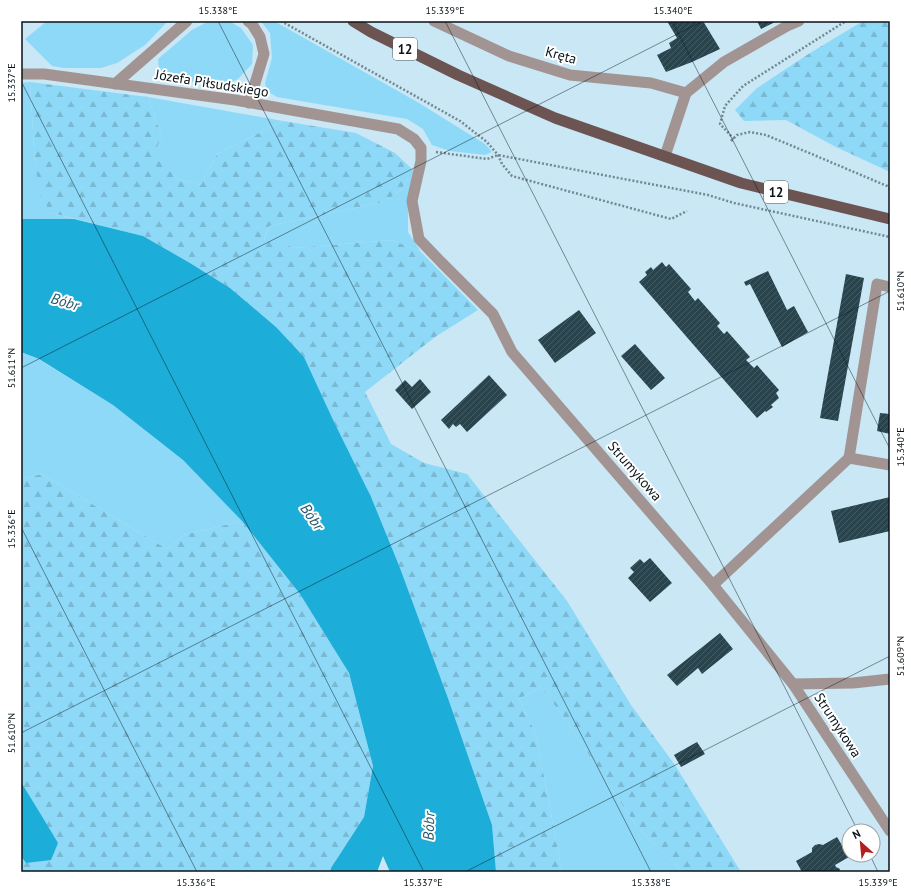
<svg xmlns="http://www.w3.org/2000/svg" width="911" height="893" viewBox="0 0 911 893" font-family="'PT Sans',sans-serif">
	<style>
		.green { fill: #8ed9f7 }
		.forest { fill: url(#forest-firs) }
		.water { fill: #1cadd9 }
		.building { fill: url(#building-hatch) }
		.lines { fill: none; stroke-linecap: round; stroke-linejoin: round }
		.path { stroke: #738891; stroke-width: 2.5; stroke-dasharray: 2 2; stroke-linecap: butt }
		.service { stroke: #a19492; stroke-width: 11 }
		.minor { stroke: #a19492; stroke-width: 11 }
		.tertiary { stroke: #a19492; stroke-width: 11 }
		.primary { stroke: #6b5451; stroke-width: 11 }
		.ticks { fill: none; stroke: #091318; stroke-width: 1; stroke-opacity: 0.45 }
		.labels { text-anchor: middle; stroke-width: 4; stroke-linejoin: round; paint-order: stroke }
		.shield { fill: #fff; stroke: #535a5d; stroke-width: 1 }
		.shield-label { font-size: 13px; font-weight: bold; fill: #091318 }
		.street-label { font-size: 14px; fill: #091318; stroke: #fff }
		.water-label { font-size: 15px; font-style: italic; fill: #25596c; stroke: #fff }
		.neatline { fill: none; stroke: #091318; stroke-width: 1.5 }
		.ticks-label { font-size: 10px; text-anchor: middle; fill: #091318 }
	</style>
	<defs>
		<pattern id="forest-firs" width="22" height="20" patternUnits="userSpaceOnUse"><rect width="22" height="20" fill="#8ed9f7"/><path d="M5 1l3.5 6h-7zM16 11l3.5 6h-7z" fill="#79b9d3"/></pattern>
		<pattern id="building-hatch" width="6" height="6" patternUnits="userSpaceOnUse"><rect width="6" height="6" fill="#2a444e"/><path d="M-1 1l2-2M0 6l6-6M5 7l2-2" fill="none" stroke="#465b64"/></pattern>
	</defs>
	<rect width="100%" height="100%" fill="#c9e7f4"/>
	<g class="green">
		<path d="M 47,21 L 168,21 L 145,45 L 117,63 L 101,68 L 64,68 L 52,66 L 25,39 Z"/>
		<path d="M 209,21 L 229,21 L 241,28 L 253,45 L 252,64 L 238,79 L 221,86 L 169,78 L 159,69 L 158,59 L 192,30 Z"/>
		<path d="M 261,21 L 274,21 L 419,103 L 485,144 L 492,152 L 485,155 L 450,151 L 432,145 L 423,129 L 407,119 L 277,97 L 267,91 L 265,83 L 272,58 L 270,33 Z"/>
		<path d="M 30,82 L 35,165 L 52,213 L 74,219 L 21,219 L 21,83 Z"/>
		<path d="M 148,97 L 283,121 L 217,154 L 201,185 L 177,179 L 153,152 L 162,137 Z"/>
		<path d="M 413,170 L 408,201 L 408,232 L 421,252 L 392,240 L 295,248 L 264,240 L 269,226 L 384,202 L 401,190 Z"/>
		<path d="M 21,352 L 38,359 L 113,405 L 183,460 L 242,521 L 183,535 L 167,549 L 42,474 L 21,479 Z"/>
		<path d="M 540,687 L 561,713 L 638,828 L 683,872 L 562,872 L 536,734 L 519,699 Z"/>
	</g>
	<g class="forest">
		<path d="M 863,21 L 890,21 L 890,172 L 836,147 L 786,120 L 744,121 L 735,110 L 757,88 L 810,53 Z"/>
		<path d="M 30,82 L 148,97 L 162,137 L 154,152 L 177,179 L 201,185 L 217,154 L 283,121 L 356,133 L 395,153 L 413,170 L 401,190 L 384,202 L 269,226 L 264,239 L 295,248 L 392,240 L 421,252 L 478,310 L 435,337 L 365,392 L 391,444 L 424,463 L 467,474 L 567,601 L 631,705 L 675,765 L 741,872 L 683,872 L 638,828 L 561,713 L 540,687 L 519,699 L 536,734 L 562,872 L 496,872 L 492,825 L 449,701 L 400,568 L 304,357 L 276,327 L 230,288 L 190,263 L 143,236 L 52,213 L 41,198 L 35,165 Z"/>
		<path d="M 42,474 L 167,549 L 183,535 L 242,521 L 300,594 L 349,673 L 373,766 L 364,817 L 331,868 L 330,872 L 21,872 L 21,856 L 26,863 L 58,844 L 40,813 L 21,782 L 21,479 Z"/>
	</g>
	<g class="water">
		<path d="M 21,219 L 74,219 L 143,236 L 190,263 L 230,288 L 276,327 L 304,357 L 334,422 L 371,497 L 400,568 L 449,701 L 492,825 L 496,872 L 390,872 L 383,856 L 377,872 L 330,872 L 331,868 L 364,817 L 373,766 L 349,673 L 300,594 L 242,521 L 183,460 L 113,405 L 39,359 L 21,352 Z"/>
		<path d="M 21,782 L 40,813 L 58,843 L 51,860 L 26,863 L 21,856 Z"/>
	</g>
	<g class="building">
		<path d="M 667,21 L 703,21 L 720,49 L 692,62 L 666,72 L 657,55 L 671,48 L 669,43 L 677,38 Z"/>
		<path d="M 757,21 L 777,21 L 761,29 Z"/>
		<path d="M 662,262 L 666,267 L 669,264 L 691,289 L 688,292 L 695,301 L 698,298 L 720,323 L 717,326 L 724,334 L 727,331 L 750,357 L 746,360 L 754,368 L 757,365 L 779,390 L 776,393 L 779,398 L 771,405 L 773,407 L 766,412 L 765,411 L 757,418 L 639,282 L 647,275 L 645,272 L 651,267 L 653,270 Z"/>
		<path d="M 768,271 L 787,310 L 794,306 L 808,332 L 782,347 L 750,284 L 746,286 L 744,282 Z"/>
		<path d="M 846,274 L 864,278 L 838,421 L 820,418 Z"/>
		<path d="M 579,310 L 596,333 L 555,363 L 538,340 Z"/>
		<path d="M 635,344 L 665,378 L 651,390 L 621,356 Z"/>
		<path d="M 489,375 L 507,395 L 467,432 L 460,424 L 456,427 L 453,424 L 449,429 L 441,420 Z"/>
		<path d="M 420,379 L 431,392 L 412,409 L 395,390 L 405,380 L 412,387 Z"/>
		<path d="M 880,413 L 890,414 L 890,434 L 877,431 Z"/>
		<path d="M 890,497 L 890,531 L 839,543 L 831,511 Z"/>
		<path d="M 650,558 L 672,583 L 650,602 L 628,578 L 634,572 L 630,568 L 640,559 L 644,563 Z"/>
		<path d="M 720,633 L 733,649 L 702,674 L 698,668 L 677,686 L 667,675 Z"/>
		<path d="M 697,742 L 705,754 L 681,767 L 674,755 Z"/>
		<path d="M 837,837 L 849,857 L 835,865 L 836,867 L 840,869 L 839,872 L 802,872 L 796,861 L 812,852 L 812,848 L 815,845 L 819,844 L 823,845 Z"/>
	</g>
	<g class="lines">
		<g class="path">
			<path d="M 281,21 L 460,121 L 487,142 L 498,155 L 502,164 L 512,176 L 671,219 L 687,211"/>
			<path d="M 734,139 L 720,124 L 725,106 L 743,86 L 846,21"/>
			<path d="M 731,141 L 737,135 L 750,132 L 766,135 L 814,155 L 887,186 L 890,189"/>
			<path d="M 436,152 L 487,159 L 498,155 L 708,195 L 734,203 L 890,237"/>
		</g>
		<g class="service">
			<path d="M 248,21 L 252,24 L 260,37 L 264,54 L 249,103"/>
			<path d="M 115,84 L 187,21"/>
			<path d="M 849,458 L 877,284 L 890,287"/>
			<path d="M 713,585 L 849,458 L 890,465"/>
			<path d="M 793,684 L 853,683 L 890,679"/>
		</g>
		<g class="minor">
			<path d="M 434,21 L 509,56 L 570,75 L 651,83 L 686,93"/>
			<path d="M 21,74 L 44,74 L 235,100 L 398,129 L 414,139 L 421,148 L 421,161 L 412,201 L 419,239 L 441,262 L 493,314 L 512,352 L 713,585 L 793,684 L 890,831"/>
		</g>
		<path class="tertiary" d="M 665,156 L 686,93 L 724,62 L 787,26 L 799,21"/>
		<path class="primary" d="M 353,21 L 371,32 L 458,75 L 555,118 L 741,183 L 890,219"/>
	</g>
	<path class="ticks" d="M 218,21 L 651,872M 445,21 L 858,831M 672,21 L 890,449M 21,81 L 424,872M 21,368 L 703,21M 21,527 L 197,872M 21,733 L 890,291M 870,855 L 878,872M 465,872 L 890,656"/>
	<g class="labels">
		<g class="shield">
			<rect x="393" y="38" width="24" height="22" rx="3"/>
			<rect x="764" y="181" width="24" height="22" rx="3"/>
		</g>
		<g class="shield-label">
			<text x="405" y="54">12</text>
			<text x="776" y="197">12</text>
		</g>
		<g class="street-label">
			<text transform="translate(561 55) rotate(15)" y="5">Kręta</text>
			<text transform="translate(212 83) rotate(9)" y="5">Józefa Piłsudskiego</text>
			<text transform="translate(635 471) rotate(49)" y="5">Strumykowa</text>
			<text transform="translate(838 725) rotate(57)" y="5">Strumykowa</text>
		</g>
		<g class="water-label">
			<text transform="translate(65 302) rotate(16)" y="5">Bóbr</text>
			<text transform="translate(312 517) rotate(55)" y="5">Bóbr</text>
			<text transform="translate(429 826) rotate(-88)" y="5">Bóbr</text>
		</g>
	</g>
	<rect width="911" height="893" fill="none" stroke="#ffffff" stroke-width="44"/>
	<g transform="translate(861 843) rotate(333)"><circle r="19" fill="#ffffff" stroke="#9da1a3"/>
	<path d="M0-3L7 15L0 10L-7 15Z" fill="#b1201f"/>
	<text y="-6" font-size="11" font-weight="bold" text-anchor="middle" fill="#091318">N</text>
	</g>
	<rect x="22" y="22" width="867" height="849" class="neatline"/>
	<g class="ticks-label">
		<text x="218" y="14">15.338°E</text>
		<text x="445" y="14">15.339°E</text>
		<text x="673" y="14">15.340°E</text>
		<text transform="translate(11 83) rotate(-90)" y="4">15.337°E</text>
		<text transform="translate(900 291) rotate(-90)" y="4">51.610°N</text>
		<text transform="translate(11 368) rotate(-90)" y="4">51.611°N</text>
		<text transform="translate(900 447) rotate(-90)" y="4">15.340°E</text>
		<text transform="translate(11 529) rotate(-90)" y="4">15.336°E</text>
		<text transform="translate(900 656) rotate(-90)" y="4">51.609°N</text>
		<text transform="translate(11 733) rotate(-90)" y="4">51.610°N</text>
		<text x="196" y="886">15.336°E</text>
		<text x="423" y="886">15.337°E</text>
		<text x="651" y="886">15.338°E</text>
		<text x="878" y="886">15.339°E</text>
	</g>
</svg>
